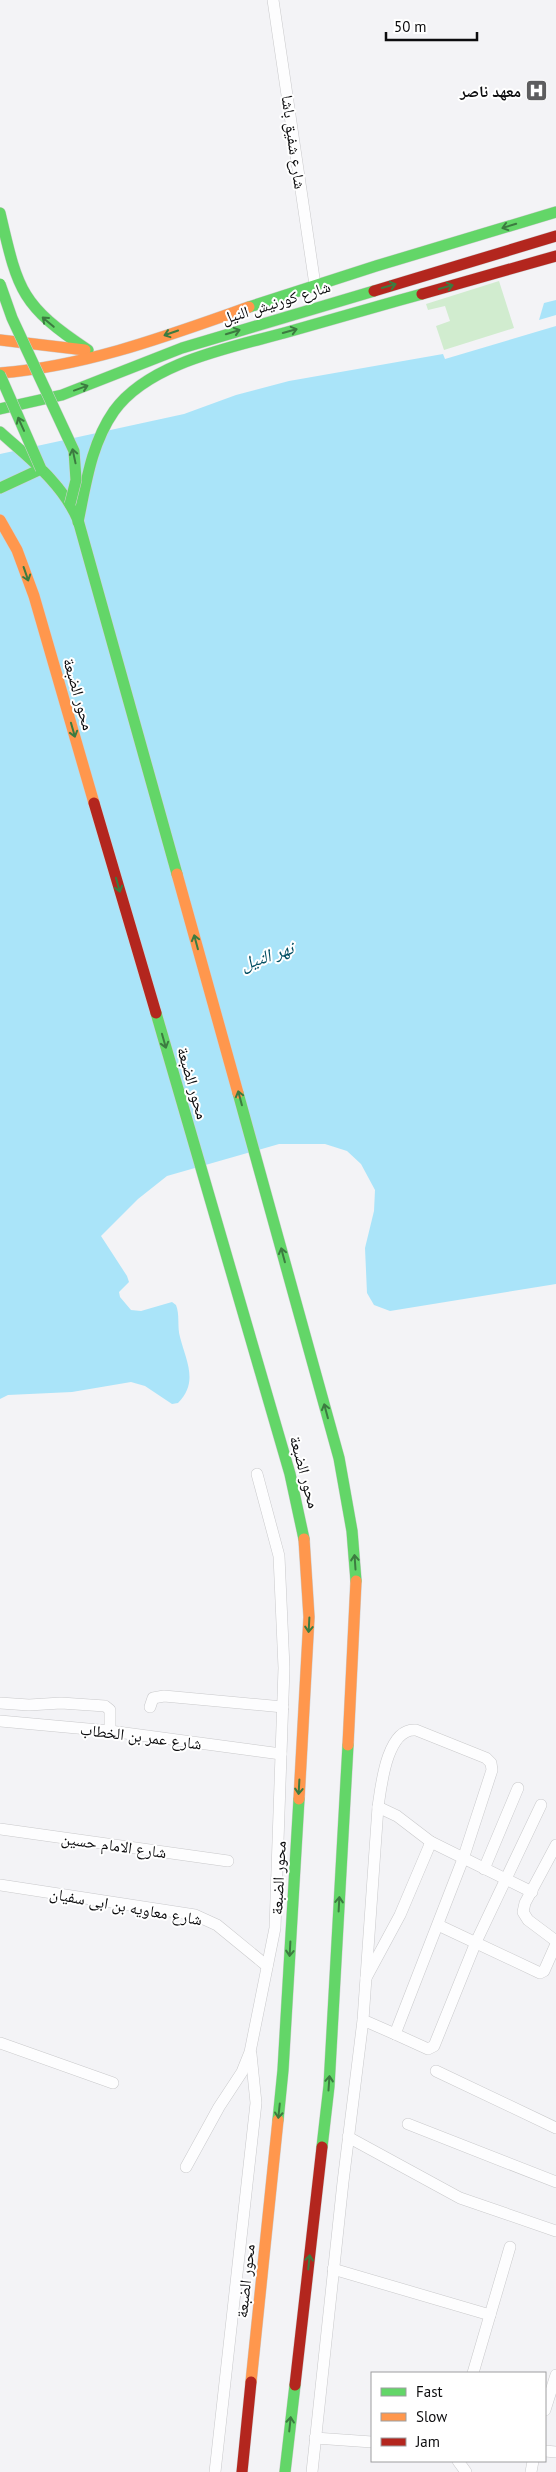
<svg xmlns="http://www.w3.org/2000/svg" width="556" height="2472" viewBox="0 0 556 2472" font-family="'PT Sans','Noto Naskh Arabic',sans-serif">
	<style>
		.green { fill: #d1eccf }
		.water { fill: #aae4f9 }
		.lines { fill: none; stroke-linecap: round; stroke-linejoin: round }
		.street-casing { stroke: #c9c9cb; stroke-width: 12 }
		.fast-casing { stroke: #cfcfd0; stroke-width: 12 }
		.slow-casing { stroke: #cfcfd0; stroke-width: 12 }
		.jam-casing { stroke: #cfcfd0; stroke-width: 12 }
		.street { stroke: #fdfdfe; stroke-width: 11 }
		.fast { stroke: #63d668; stroke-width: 11 }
		.slow { stroke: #ff974d; stroke-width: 11 }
		.jam { stroke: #b3261e; stroke-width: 11 }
		.fast-bridge-casing { stroke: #cfcfd0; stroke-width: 12; stroke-linecap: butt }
		.fast-bridge { stroke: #63d668; stroke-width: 11 }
		.oneway { stroke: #3c7b40 }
		.labels { text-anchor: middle; stroke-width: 4; stroke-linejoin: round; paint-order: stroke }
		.poi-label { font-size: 16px; font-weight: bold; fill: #0c0c0e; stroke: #fff; text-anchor: end }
		.street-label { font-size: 16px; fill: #0c0c0e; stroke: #fff }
		.water-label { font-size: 18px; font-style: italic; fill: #014d61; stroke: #fff }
	</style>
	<rect width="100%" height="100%" fill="#f3f3f6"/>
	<path class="green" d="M 499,281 L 514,328 L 444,350 L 436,326 L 450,321 L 445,306 L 428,310 L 426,304 Z"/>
	<g class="water">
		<path d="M 556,300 L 556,315 L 539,320 L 544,303 Z"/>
		<path d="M 556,326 L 556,1284 L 390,1311 L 374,1305 L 367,1293 L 365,1248 L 374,1211 L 375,1190 L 361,1164 L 347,1151 L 325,1144 L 279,1144 L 167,1176 L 138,1199 L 101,1236 L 127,1276 L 129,1282 L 119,1292 L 120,1297 L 131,1310 L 141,1311 L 172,1302 L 176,1305 C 180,1315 177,1326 180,1337 C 186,1361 199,1382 178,1403 L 172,1404 L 145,1386 L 131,1382 L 72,1392 L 8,1395 L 0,1399 L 0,454 L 184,414 L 236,395 L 289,381 L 443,354 L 445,359 Z"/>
	</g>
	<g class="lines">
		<defs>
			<g id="street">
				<path d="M 273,0 L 315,285"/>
				<path d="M 0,1703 L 29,1705 L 61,1703 L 105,1706 L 110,1710 L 110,1731"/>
				<path d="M 150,1707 L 153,1698 L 164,1696 L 283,1707"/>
				<path d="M 0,1721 L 110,1731 L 281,1754"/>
				<path d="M 378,1807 L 397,1816 L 431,1842 L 532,1892"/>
				<path d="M 0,1829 L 228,1861"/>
				<path d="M 556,1845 L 525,1903 L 523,1912 L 528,1920 L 556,1941"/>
				<path d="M 484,1869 L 518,1788"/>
				<path d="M 0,1885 L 195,1915 L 217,1925 L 267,1966"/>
				<path d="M 438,1925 L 540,1973 L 544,1971 L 556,1944"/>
				<path d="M 366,1978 L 400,1915 L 431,1842"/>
				<path d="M 395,2034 L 428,2049 L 434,2046 L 476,1942 L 541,1805"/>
				<path d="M 0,2043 L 113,2083"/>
				<path d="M 436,2071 L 556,2128"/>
				<path d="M 408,2124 L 556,2182"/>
				<path d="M 348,2137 L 460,2198 L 556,2231"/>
				<path d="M 186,2167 L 219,2107 L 242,2072 L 250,2052 L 275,1928 L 284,1668 L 279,1556 L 257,1474"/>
				<path d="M 333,2269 L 490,2315"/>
				<path d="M 473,2373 L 510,2247"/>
				<path d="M 545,2410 L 556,2375"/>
				<path d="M 315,2438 L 372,2442"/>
				<path d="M 545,2451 L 556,2452"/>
				<path d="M 458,2461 L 466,2472"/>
				<path d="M 215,2472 L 256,2103 L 251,2054"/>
				<path d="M 312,2472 L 343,2182 L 363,2020 L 378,1807 C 381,1786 387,1727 416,1730 L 486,1758 L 491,1763 L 492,1770 L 463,1859 L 395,2034 L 363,2020"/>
				<path d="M 531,2472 L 533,2461"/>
			</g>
			<g id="fast">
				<path d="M 0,213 C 18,290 20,305 88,350"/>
				<path d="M 249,307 L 376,266 L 556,212"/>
				<path d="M 0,409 L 62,395 L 182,348 L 374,291"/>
				<path d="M 0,432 C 30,459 62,483 78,520 L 177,874"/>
				<path d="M 0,488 L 41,469"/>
				<path d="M 78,522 C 86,484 91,444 114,411 C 150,361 235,347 291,331 C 334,319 378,306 422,294"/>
				<path d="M 156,1013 L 290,1474 L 304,1539"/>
				<path d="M 238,1093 L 339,1458 L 352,1531 L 356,1581"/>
				<path d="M 278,2120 L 283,2070 L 299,1799"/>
				<path d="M 322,2147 L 329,2086 L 348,1745"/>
				<path d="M 285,2472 L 295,2385"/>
			</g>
			<g id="slow">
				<path d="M 0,340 L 85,350"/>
				<path d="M 0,373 C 87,366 167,336 249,307"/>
				<path d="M 0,520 L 17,550 L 34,596 L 94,803"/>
				<path d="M 177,874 L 238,1093"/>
				<path d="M 348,1745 L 356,1581"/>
				<path d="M 299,1799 L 309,1617 L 304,1539"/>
				<path d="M 251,2382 L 278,2120"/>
			</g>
			<g id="jam">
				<path d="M 374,291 L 556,236"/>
				<path d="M 422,294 L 556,256"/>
				<path d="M 94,803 L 156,1013"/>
				<path d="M 295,2385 L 322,2147"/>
				<path d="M 242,2472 L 251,2382"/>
			</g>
		</defs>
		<use href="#street" class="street-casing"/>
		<use href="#fast" class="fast-casing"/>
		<use href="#slow" class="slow-casing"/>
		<use href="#jam" class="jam-casing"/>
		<use href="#street" class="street"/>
		<use href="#fast" class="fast"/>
		<use href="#slow" class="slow"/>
		<use href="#jam" class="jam"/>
		<defs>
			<g id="fast-bridge">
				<path d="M 0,284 L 12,318 L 74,451 L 76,480 L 70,504"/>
				<path d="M 0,375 L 41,469"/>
			</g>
		</defs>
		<use href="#fast-bridge" class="fast-bridge-casing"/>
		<use href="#fast-bridge" class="fast-bridge"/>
	</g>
	<defs><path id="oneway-shaft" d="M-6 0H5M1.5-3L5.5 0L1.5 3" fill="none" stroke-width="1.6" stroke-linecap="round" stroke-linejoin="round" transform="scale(1.25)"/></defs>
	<g class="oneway">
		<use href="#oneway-shaft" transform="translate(509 226) rotate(163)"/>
		<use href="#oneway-shaft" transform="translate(389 286) rotate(-16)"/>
		<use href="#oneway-shaft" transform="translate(446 287) rotate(-16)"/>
		<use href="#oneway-shaft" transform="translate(48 322) rotate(-140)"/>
		<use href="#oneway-shaft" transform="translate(290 331) rotate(-16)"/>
		<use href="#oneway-shaft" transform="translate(233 332) rotate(-17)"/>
		<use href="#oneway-shaft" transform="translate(171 333) rotate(161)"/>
		<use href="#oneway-shaft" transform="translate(81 388) rotate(-20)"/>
		<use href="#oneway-shaft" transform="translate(21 424) rotate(-114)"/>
		<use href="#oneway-shaft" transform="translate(74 456) rotate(-102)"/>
		<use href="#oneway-shaft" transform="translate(26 574) rotate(71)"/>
		<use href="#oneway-shaft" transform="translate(73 730) rotate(74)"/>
		<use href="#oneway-shaft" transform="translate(118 885) rotate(74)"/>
		<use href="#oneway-shaft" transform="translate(196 942) rotate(-105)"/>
		<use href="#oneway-shaft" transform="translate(164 1041) rotate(74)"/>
		<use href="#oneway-shaft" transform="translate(240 1098) rotate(-105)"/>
		<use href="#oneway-shaft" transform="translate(283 1255) rotate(-105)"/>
		<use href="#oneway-shaft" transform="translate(326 1411) rotate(-105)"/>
		<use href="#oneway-shaft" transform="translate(355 1562) rotate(-94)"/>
		<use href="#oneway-shaft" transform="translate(309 1625) rotate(93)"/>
		<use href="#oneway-shaft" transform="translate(299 1787) rotate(93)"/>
		<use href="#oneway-shaft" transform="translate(339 1904) rotate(-87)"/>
		<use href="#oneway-shaft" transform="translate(290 1949) rotate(93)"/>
		<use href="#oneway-shaft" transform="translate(329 2083) rotate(-86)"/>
		<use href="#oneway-shaft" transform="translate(279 2111) rotate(96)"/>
		<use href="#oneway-shaft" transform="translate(309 2262) rotate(-84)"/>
		<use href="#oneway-shaft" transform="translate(290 2424) rotate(-84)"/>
	</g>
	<defs>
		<symbol id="hospital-square" viewBox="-11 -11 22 22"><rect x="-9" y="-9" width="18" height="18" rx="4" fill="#5d5d5f" stroke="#fff"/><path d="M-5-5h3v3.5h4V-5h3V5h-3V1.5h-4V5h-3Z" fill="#fff"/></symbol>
	</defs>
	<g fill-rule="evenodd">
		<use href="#hospital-square" x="524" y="78" width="25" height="25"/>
	</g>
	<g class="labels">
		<g class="poi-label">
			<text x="521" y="97">معهد ناصر</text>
		</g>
		<g class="street-label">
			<text transform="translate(294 142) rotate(82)" y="6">شارع شفيق باشا</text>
			<text transform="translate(276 302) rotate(-17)" y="6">شارع كورنيش النيل</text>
			<text transform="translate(79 694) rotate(74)" y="6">محور الضبعة</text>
			<text transform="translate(193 1083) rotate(74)" y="6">محور الضبعة</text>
			<text transform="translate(305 1472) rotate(75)" y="6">محور الضبعة</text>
			<text transform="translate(141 1736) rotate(7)" y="6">شارع عمر بن الخطاب</text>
			<text transform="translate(114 1845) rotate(8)" y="6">شارع الامام حسين</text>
			<text transform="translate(278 1878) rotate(-87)" y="6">محور الضبعة</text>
			<text transform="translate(126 1906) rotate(10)" y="6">شارع معاويه بن ابى سفيان</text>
			<text transform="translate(245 2281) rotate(-84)" y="6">محور الضبعة</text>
		</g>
		<g class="water-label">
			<text transform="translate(267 956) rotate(-19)" y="6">نهر النيل</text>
		</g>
	</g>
	<rect x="371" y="2372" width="175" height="90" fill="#ffffff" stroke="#9e9e9f"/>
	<rect x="381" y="2388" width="25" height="8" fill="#63d668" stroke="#9e9e9f"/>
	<text x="416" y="2397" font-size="15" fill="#0c0c0e">Fast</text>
	<rect x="381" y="2413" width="25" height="8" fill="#ff974d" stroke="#9e9e9f"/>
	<text x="416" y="2422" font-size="15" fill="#0c0c0e">Slow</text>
	<rect x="381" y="2438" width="25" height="8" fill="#b3261e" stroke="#9e9e9f"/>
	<text x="416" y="2447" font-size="15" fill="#0c0c0e">Jam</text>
	<path d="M386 32v8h91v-8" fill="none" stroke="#0c0c0e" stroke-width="2.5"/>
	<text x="394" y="32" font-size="15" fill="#0c0c0e" stroke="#ffffff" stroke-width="4" paint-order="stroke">50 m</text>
</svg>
